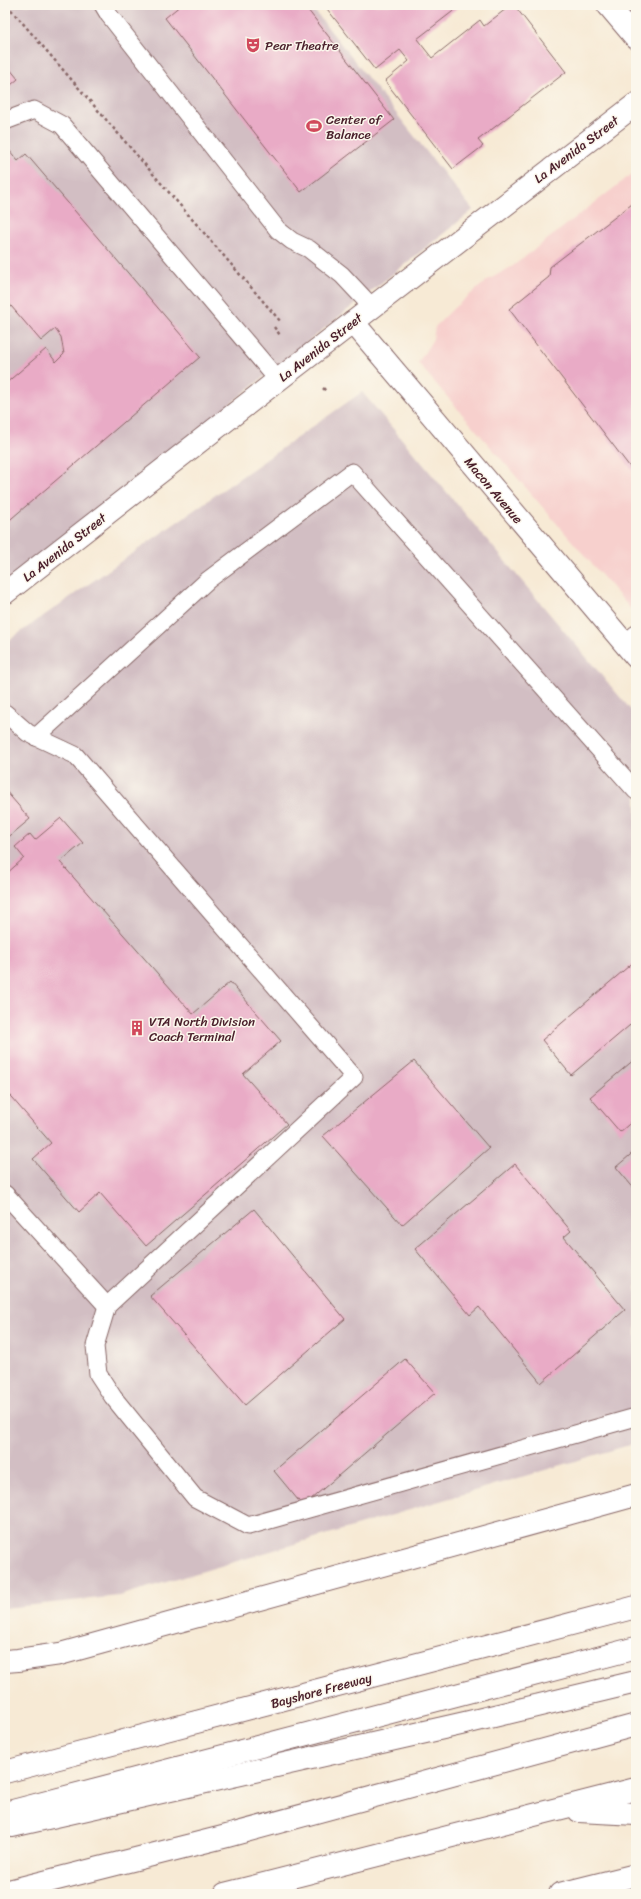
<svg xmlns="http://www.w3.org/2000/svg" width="641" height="1899" viewBox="0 0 641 1899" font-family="Sriracha,sans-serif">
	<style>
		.built { fill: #f7d0cd }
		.industrial { fill: #d2bec3 }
		.building { fill: #e9abc6 }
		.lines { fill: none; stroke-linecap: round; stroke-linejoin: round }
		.lane-casing { stroke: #876666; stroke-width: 19 }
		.street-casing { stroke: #876666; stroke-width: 24 }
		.highway-casing { stroke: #876666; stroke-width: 24 }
		.path { stroke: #876666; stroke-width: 2.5; stroke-dasharray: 3 3; stroke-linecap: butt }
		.lane { stroke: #fff; stroke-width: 17 }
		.street { stroke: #fff; stroke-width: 22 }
		.highway { stroke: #fff; stroke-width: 22 }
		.labels { text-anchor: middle; stroke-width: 3; stroke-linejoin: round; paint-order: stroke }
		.poi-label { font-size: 13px; fill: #4a1f2b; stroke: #fbf7ec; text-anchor: start }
		.street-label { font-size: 13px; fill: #4a1f2b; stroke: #fbf7ec }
	</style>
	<rect width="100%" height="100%" fill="#fbf7ec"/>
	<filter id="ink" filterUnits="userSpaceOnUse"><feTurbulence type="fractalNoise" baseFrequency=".025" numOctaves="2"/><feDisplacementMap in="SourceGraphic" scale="8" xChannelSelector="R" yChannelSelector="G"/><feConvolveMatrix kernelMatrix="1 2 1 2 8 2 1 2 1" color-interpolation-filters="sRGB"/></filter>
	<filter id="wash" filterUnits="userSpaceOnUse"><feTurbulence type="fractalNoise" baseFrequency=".012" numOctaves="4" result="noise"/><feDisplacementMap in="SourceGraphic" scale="16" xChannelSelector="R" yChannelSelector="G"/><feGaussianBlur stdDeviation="0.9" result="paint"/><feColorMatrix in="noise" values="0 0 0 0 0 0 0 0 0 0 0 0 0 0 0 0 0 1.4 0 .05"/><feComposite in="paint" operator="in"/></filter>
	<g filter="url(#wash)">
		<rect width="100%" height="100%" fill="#f7ead5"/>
		<path class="built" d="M 636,171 L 636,615 L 418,363 L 433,339 L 435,327 L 455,307 L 488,280 L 513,266 Z"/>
		<g class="industrial">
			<path d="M 5,5 L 310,5 L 473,210 L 5,583 Z"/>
			<path d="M 362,392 L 636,716 L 636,1443 L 119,1596 L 5,1608 L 5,643 Z"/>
		</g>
		<g id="blocks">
			<g class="building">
				<path d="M 181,5 L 304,5 L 394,120 L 301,192 L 165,18 Z"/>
				<path d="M 324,5 L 461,5 L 417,39 L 432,58 L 480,20 L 484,26 L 511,5 L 514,5 L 566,72 L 478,140 L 483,146 L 453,169 L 385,81 L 409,61 L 400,50 L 375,70 Z"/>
				<path d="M 5,63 L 18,79 L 5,90 Z"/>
				<path d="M 5,145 L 18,161 L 26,154 L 200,357 L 5,524 L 5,384 L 46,349 L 56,362 L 64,354 L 61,337 L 55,329 L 41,341 L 5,299 Z"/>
				<path d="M 636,201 L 636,475 L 509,309 L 549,277 L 550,267 Z"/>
				<path d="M 5,790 L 30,819 L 5,840 Z"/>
				<path d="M 61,818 L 83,843 L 60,862 L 193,1014 L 230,982 L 281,1041 L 243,1074 L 287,1124 L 146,1246 L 100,1193 L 79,1212 L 33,1159 L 51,1143 L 5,1090 L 5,875 L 24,858 L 15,847 L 30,834 L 35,840 Z"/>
				<path d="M 636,960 L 636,1020 L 571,1075 L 542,1040 Z"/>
				<path d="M 636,1058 L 636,1118 L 620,1132 L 590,1097 Z"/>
				<path d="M 414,1061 L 489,1148 L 402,1225 L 323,1136 Z"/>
				<path d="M 636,1150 L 636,1191 L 616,1167 Z"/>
				<path d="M 515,1164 L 571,1231 L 564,1237 L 625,1310 L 541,1383 L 479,1307 L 470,1315 L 415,1249 Z"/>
				<path d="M 254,1209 L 345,1319 L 245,1405 L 150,1296 Z"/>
				<path d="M 405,1359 L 435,1393 L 303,1506 L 274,1471 Z"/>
			</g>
		</g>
	</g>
	<g filter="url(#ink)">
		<use href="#blocks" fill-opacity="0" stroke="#876666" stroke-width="1"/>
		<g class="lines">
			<defs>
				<g id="lane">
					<path d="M 103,5 L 109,15 L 278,230 L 292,241 L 309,249 L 342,275 L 372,307"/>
					<path d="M 5,121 L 34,110 L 62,125 L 278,380"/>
					<path d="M 624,644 L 636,634"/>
					<path d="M 5,713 L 28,733 L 75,755 L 354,1077 L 107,1306 L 95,1346 L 98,1374 L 113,1397 L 195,1498 L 248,1526 L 636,1417"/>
					<path d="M 36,737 L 208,580 L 352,472 L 636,791"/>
					<path d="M 5,1194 L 107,1306"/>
				</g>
				<g id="street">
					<path d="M 608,5 L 636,38"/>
					<path d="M 353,322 L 636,657"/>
					<path d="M 5,593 L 278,380 L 636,104"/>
				</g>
				<g id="highway">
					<path d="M 5,1661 L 18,1660 L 60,1654 L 636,1495"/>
					<path d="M 5,1772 L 636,1607"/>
					<path d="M 579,1811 L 636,1814"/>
					<path d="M 5,1813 L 636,1648"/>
					<path d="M 12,1826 L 465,1723 L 636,1682"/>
					<path d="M 5,1892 L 227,1836 L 636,1725"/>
					<path d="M 225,1894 L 636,1789"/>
					<path d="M 560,1894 L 636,1875"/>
				</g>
			</defs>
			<use href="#lane" class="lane-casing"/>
			<use href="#street" class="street-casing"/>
			<use href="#highway" class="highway-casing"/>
			<g class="path">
				<path d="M 7,5 L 281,322"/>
				<path d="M 274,327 L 280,335"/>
				<path d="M 323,388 L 327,392"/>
			</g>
			<use href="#lane" class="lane"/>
			<use href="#street" class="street"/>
			<use href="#highway" class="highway"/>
		</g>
	</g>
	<defs>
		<symbol id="theatre-bare" viewBox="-9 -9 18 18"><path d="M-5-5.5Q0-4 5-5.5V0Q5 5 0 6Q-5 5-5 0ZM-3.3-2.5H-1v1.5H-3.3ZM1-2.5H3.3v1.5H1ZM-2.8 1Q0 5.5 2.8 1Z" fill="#d1495b" stroke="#fbf7ec" stroke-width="2.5" paint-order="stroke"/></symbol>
		<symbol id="stadium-bare" viewBox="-9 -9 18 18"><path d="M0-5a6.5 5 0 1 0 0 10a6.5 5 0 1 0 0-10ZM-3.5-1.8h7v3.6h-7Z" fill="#d1495b" stroke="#fbf7ec" stroke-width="2.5" paint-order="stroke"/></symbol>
		<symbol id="building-bare" viewBox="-9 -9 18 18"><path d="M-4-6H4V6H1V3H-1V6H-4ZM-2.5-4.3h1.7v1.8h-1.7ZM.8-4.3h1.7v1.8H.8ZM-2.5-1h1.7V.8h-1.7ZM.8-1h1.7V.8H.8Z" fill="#d1495b" stroke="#fbf7ec" stroke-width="2.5" paint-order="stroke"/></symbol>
	</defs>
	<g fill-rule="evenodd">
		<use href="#theatre-bare" x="242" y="34" width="22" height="22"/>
		<use href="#stadium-bare" x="303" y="115" width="22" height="22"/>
		<use href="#building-bare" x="126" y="1017" width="22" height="22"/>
	</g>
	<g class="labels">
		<g class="poi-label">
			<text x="265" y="50">Pear Theatre</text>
			<text x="326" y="124">Center of<tspan x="326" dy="15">Balance</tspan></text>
			<text x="149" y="1026">VTA North Division<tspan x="149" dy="15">Coach Terminal</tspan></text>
		</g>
		<g class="street-label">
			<text transform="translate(576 149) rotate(-37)" y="5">La Avenida Street</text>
			<text transform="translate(320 347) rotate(-38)" y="5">La Avenida Street</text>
			<text transform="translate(494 490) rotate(50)" y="5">Macon Avenue</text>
			<text transform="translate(64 547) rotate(-38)" y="5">La Avenida Street</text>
			<text transform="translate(321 1690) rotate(-15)" y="5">Bayshore Freeway</text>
		</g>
	</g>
	<rect width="641" height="1899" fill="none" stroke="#fbf7ec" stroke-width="20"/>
</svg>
